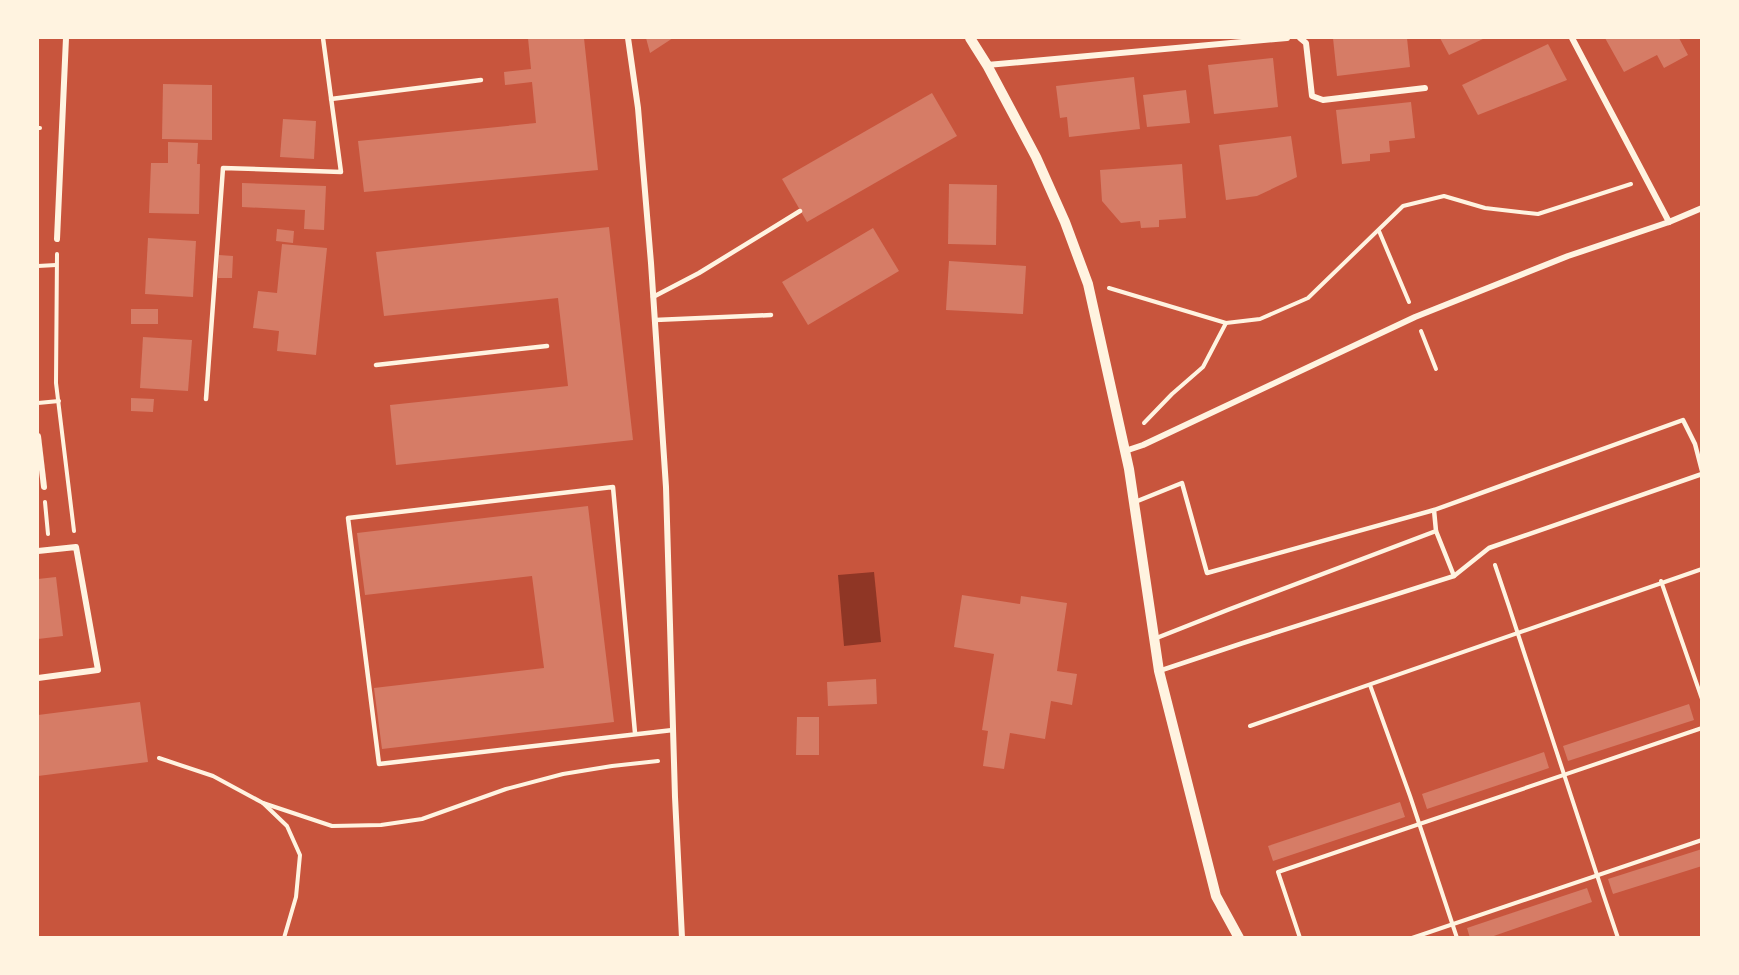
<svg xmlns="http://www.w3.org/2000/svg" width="1739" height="975" viewBox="0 0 1739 975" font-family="Barlow,sans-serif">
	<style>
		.water { fill: #8f3625 }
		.building { fill: #d67c66 }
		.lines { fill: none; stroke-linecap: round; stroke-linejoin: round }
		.path { stroke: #fff3e0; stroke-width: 4 }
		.service { stroke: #fff3e0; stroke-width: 4.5 }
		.minor { stroke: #fff3e0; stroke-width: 6 }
		.tertiary { stroke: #fff3e0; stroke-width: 10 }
	</style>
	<rect width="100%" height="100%" fill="#c8553d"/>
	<path class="water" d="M 874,572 L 881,642 L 844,646 L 838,575 Z"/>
	<g class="building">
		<path d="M 528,38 L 584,38 L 598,170 L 364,192 L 358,141 L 536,123 L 532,82 L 505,85 L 504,72 L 531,69 Z"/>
		<path d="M 646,38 L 673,38 L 650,53 Z"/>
		<path d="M 1333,38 L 1407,38 L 1410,67 L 1337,76 Z"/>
		<path d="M 1440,38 L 1485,38 L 1449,55 Z"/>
		<path d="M 1605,38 L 1679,38 L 1688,55 L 1664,68 L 1657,55 L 1624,72 Z"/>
		<path d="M 1548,44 L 1567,80 L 1478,115 L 1462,85 Z"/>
		<path d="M 1273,58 L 1278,107 L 1214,114 L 1208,65 Z"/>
		<path d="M 1134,77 L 1140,129 L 1069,137 L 1067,117 L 1060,118 L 1056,86 Z"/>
		<path d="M 163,84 L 212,85 L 212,140 L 162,139 Z"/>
		<path d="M 1186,90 L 1190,123 L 1147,127 L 1143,95 Z"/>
		<path d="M 932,93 L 957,136 L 807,222 L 782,179 Z"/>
		<path d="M 1411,102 L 1415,138 L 1389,141 L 1390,152 L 1370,154 L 1370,161 L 1342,164 L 1336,110 Z"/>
		<path d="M 283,119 L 316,121 L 314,159 L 280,157 Z"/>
		<path d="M 1291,136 L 1297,177 L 1257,196 L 1226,200 L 1219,145 Z"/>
		<path d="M 168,142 L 198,143 L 197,164 L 200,164 L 199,214 L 149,213 L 151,163 L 168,163 Z"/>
		<path d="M 1182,164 L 1186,218 L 1159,220 L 1159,227 L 1141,228 L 1140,221 L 1121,223 L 1102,201 L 1100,170 Z"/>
		<path d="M 242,183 L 326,186 L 324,230 L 304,229 L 305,210 L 242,207 Z"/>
		<path d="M 949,184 L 997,185 L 996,245 L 948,244 Z"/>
		<path d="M 609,227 L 633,440 L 396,465 L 390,405 L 568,386 L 558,298 L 384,316 L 376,252 Z"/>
		<path d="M 873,228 L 899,271 L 808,325 L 782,282 Z"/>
		<path d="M 277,229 L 294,231 L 293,243 L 276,241 Z"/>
		<path d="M 148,238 L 196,241 L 193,297 L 145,294 Z"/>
		<path d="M 282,244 L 327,248 L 316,355 L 277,351 L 279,331 L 253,328 L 258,291 L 277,293 Z"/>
		<path d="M 219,255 L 233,256 L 232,278 L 218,278 Z"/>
		<path d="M 949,261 L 1026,266 L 1023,314 L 946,310 Z"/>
		<rect x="131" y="309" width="27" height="15"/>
		<path d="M 143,337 L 192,340 L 188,391 L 140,388 Z"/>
		<path d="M 131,398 L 154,399 L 153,412 L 131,411 Z"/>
		<path d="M 588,506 L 614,722 L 382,749 L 374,688 L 544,668 L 532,576 L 365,595 L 357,533 Z"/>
		<path d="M 56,577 L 63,636 L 38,639 L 38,579 Z"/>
		<path d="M 962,595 L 1020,604 L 1021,596 L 1067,603 L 1057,671 L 1077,674 L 1072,705 L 1051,701 L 1045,739 L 1010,733 L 1004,769 L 983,766 L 988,731 L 982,730 L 994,654 L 954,647 Z"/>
		<path d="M 876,679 L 877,704 L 828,706 L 827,682 Z"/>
		<path d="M 140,702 L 148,762 L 38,776 L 38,715 Z"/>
		<path d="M 1689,704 L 1694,720 L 1568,761 L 1563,746 Z"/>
		<path d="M 797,717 L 819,717 L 819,755 L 796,755 Z"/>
		<path d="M 1544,752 L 1549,768 L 1427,809 L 1422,794 Z"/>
		<path d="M 1400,802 L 1405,817 L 1273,861 L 1268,846 Z"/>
		<path d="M 1702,849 L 1702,866 L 1613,894 L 1608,879 Z"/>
		<path d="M 1587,888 L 1592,902 L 1488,938 L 1470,938 L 1467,928 Z"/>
	</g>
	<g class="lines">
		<g class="path">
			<path d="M 38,128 L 40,128"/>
			<path d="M 1379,231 L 1409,302"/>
			<path d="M 57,254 L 56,383 L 74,531"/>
			<path d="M 38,266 L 56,265"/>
			<path d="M 1109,288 L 1226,323 L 1260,319 L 1308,298 L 1403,206 L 1444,196 L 1485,208 L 1538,214 L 1631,184"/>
			<path d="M 1421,331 L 1436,369"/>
			<path d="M 38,403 L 59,401"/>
			<path d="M 1144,423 L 1172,394 L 1203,367 L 1226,323"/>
			<path d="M 45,502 L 48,534"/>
			<path d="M 1495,565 C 1537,689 1576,814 1618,938"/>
			<path d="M 1661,581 L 1702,699"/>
			<path d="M 1370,685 L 1410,796 L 1457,938"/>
			<path d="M 1250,726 L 1702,569"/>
			<path d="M 159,758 L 213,776 L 263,803 L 287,826 L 300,855 L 296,897 L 284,938"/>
			<path d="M 263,803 L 332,826 L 381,825 L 422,819 L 506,789 L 563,774 L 612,766 L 658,761"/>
			<path d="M 1300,938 L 1278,872 L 1702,728"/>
			<path d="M 1412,938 L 1702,840"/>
		</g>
		<g class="service">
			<path d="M 331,99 L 481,80"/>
			<path d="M 653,297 L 699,273 L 800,211"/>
			<path d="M 655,320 L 771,315"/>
			<path d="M 376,365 L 547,346"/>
			<path d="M 206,399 L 223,168 L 341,172 L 323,38"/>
			<path d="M 1135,502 L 1182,483 L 1207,573 L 1434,510"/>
			<path d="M 1436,531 L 1454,576"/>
			<path d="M 1154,639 L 1230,609 L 1436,531 L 1434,510 L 1683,420 L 1695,444 L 1702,471"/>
			<path d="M 1159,671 L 1243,643 L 1454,576 L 1489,548 L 1702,474"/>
			<path d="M 635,733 L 613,487 L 348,518 L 379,764 L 673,730"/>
		</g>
		<g class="minor">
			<path d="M 628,38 L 638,108 L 651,263 L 666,487 L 675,797 L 682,938"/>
			<path d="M 1300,38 L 1306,43 L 1312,96 L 1323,100 L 1425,88"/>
			<path d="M 1572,38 L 1669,222"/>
			<path d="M 987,65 L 1287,38"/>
			<path d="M 57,239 L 66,38"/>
			<path d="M 38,436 L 44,487"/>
			<path d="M 1125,451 L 1143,445 L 1415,317 L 1568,256 L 1669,222 L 1702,208"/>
			<path d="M 38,551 L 76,547 L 98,670 L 38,678"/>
		</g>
		<path class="tertiary" d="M 970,38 L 987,65 L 1036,157 L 1065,222 L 1088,284 L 1129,469 L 1159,671 L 1216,896 L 1239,938"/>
	</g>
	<rect width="1739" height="975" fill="none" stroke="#fff3e0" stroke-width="78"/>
</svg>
